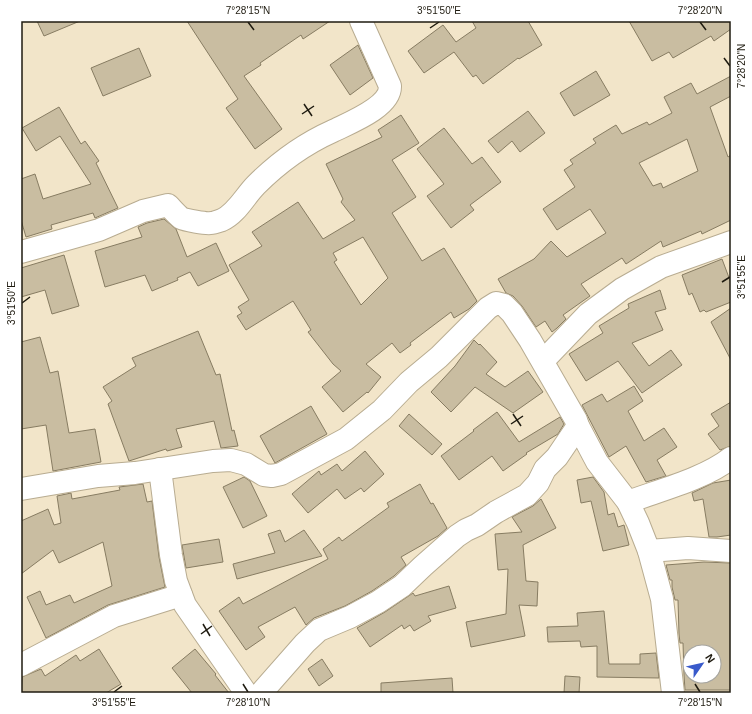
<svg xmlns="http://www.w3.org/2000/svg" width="752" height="714" viewBox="0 0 752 714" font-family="Helvetica,sans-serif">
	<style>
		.building { fill: #c9bda1; stroke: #877c62; fill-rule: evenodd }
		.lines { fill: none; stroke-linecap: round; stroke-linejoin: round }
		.minor-casing { stroke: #b8ac91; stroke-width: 24 }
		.minor { stroke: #fff; stroke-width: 22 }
		.ticks { fill: none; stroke: #1f1b10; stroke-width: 1.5 }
		.neatline { fill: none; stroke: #1f1b10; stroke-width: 1.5 }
		.ticks-label { font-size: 10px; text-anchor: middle; fill: #1f1b10 }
	</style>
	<rect width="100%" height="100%" fill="#f2e5c9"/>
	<g class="building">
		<path d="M 37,21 L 80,21 L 44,36 Z"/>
		<path d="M 187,21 L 330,21 L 303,39 L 301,35 L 260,63 L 261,65 L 244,76 L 282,129 L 255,149 L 226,108 L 238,99 Z"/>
		<path d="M 472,21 L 528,21 L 542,45 L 519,59 L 518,58 L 483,84 L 476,75 L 473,77 L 454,52 L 424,73 L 408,51 L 443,25 L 456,42 L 476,28 Z"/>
		<path d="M 629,21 L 731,21 L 731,29 L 714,41 L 711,36 L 673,58 L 669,52 L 652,61 Z"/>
		<path d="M 358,45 L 373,78 L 350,95 L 330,65 Z"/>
		<path d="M 139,48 L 151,76 L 103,96 L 91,68 Z"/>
		<path d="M 596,71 L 610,95 L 574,116 L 560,93 Z"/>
		<path d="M 731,76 L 731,96 L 710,107 L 728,157 L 731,155 L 731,220 L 702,234 L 701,231 L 663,247 L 661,241 L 626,264 L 622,258 L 581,284 L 590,296 L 563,315 L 566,319 L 557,328 L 552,332 L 545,321 L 536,327 L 522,306 L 513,296 L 506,293 L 498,279 L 534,259 L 551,241 L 567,257 L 606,233 L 590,209 L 557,230 L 543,209 L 575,187 L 564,170 L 573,164 L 570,160 L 596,143 L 593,139 L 616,125 L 622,134 L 647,122 L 649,125 L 672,113 L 664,97 L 691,83 L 697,94 ZM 687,139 L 698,171 L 663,188 L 661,183 L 653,186 L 639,163 Z"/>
		<path d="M 59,107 L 81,144 L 85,141 L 99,161 L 96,163 L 118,208 L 95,218 L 93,213 L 51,225 L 52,229 L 26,237 L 21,220 L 21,179 L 35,174 L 43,199 L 91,184 L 60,136 L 36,151 L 22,128 Z"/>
		<path d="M 528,111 L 545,133 L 520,152 L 512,141 L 498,153 L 488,141 Z"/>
		<path d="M 401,115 L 419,143 L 392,160 L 416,197 L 392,213 L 422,261 L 444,248 L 477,301 L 469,309 L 454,318 L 451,312 L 410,343 L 411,345 L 400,353 L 392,343 L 366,364 L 381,377 L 368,393 L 367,392 L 343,412 L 322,387 L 341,371 L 333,364 L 308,332 L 311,330 L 293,301 L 246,330 L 237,316 L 242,313 L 238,307 L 249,300 L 229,265 L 262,246 L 252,232 L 298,202 L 323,239 L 355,220 L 341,202 L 343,199 L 326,164 L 382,137 L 378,130 ZM 363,237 L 388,278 L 361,305 L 334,262 L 337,260 L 333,253 Z"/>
		<path d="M 444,128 L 472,164 L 482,157 L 501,182 L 470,205 L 474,210 L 451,228 L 427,196 L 444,184 L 417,149 Z"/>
		<path d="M 164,219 L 176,229 L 187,257 L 216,243 L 229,271 L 198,286 L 190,272 L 177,278 L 178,280 L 152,291 L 145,275 L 105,287 L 95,251 L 142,237 L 138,227 L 147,223 Z"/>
		<path d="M 64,255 L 79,306 L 52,314 L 45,290 L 21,297 L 21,268 Z"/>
		<path d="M 722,259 L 731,283 L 731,302 L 706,312 L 704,310 L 700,312 L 692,293 L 689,295 L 682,275 Z"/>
		<path d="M 660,290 L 666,309 L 655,312 L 663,330 L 632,343 L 649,366 L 671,350 L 682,365 L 642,393 L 618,361 L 586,381 L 569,354 L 603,333 L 599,326 L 629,308 L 628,304 Z"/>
		<path d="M 731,308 L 731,360 L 711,322 Z"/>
		<path d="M 198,331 L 216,375 L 220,374 L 232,431 L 234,430 L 238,446 L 221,448 L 214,421 L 176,429 L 182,447 L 167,451 L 166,449 L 129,461 L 108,404 L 112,401 L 103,387 L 136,366 L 132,358 Z"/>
		<path d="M 40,337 L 50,373 L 58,371 L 69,433 L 95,429 L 101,462 L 53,471 L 46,425 L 21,429 L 21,342 Z"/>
		<path d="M 474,340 L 479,345 L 480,344 L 497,362 L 486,374 L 505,387 L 528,371 L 543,392 L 513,413 L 475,387 L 451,412 L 431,392 L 455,366 Z"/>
		<path d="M 634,386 L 643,401 L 628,411 L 644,441 L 664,428 L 677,447 L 657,460 L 666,476 L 646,482 L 626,446 L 609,457 L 582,405 L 602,394 L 607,402 Z"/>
		<path d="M 731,402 L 731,446 L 720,450 L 708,434 L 719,426 L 711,414 Z"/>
		<path d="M 311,406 L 327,434 L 275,463 L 260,436 Z"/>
		<path d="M 497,412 L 519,442 L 560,417 L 564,424 L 558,434 L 526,453 L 527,454 L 503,471 L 492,456 L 459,480 L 441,456 L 474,431 L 473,430 Z"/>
		<path d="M 409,414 L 442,444 L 432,455 L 399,426 Z"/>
		<path d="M 365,451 L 384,474 L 364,492 L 361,488 L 345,499 L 337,489 L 308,513 L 292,494 L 319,471 L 321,475 L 337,464 L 342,471 Z"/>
		<path d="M 244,477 L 250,481 L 267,516 L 243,528 L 223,487 Z"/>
		<path d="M 593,477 L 604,492 L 608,515 L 614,513 L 618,527 L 624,525 L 629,545 L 603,551 L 591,501 L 581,503 L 577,480 Z"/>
		<path d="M 731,480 L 731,535 L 717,537 L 709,537 L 703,499 L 694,501 L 692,493 L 713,483 Z"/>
		<path d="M 143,484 L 147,502 L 152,501 L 159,557 L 165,587 L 108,605 L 46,638 L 27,597 L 40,591 L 46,605 L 70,595 L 74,603 L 112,586 L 103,542 L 59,563 L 53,550 L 21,574 L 21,521 L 48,509 L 54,525 L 61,523 L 57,496 L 71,493 L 72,499 L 120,490 L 119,487 Z"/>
		<path d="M 420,484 L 431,504 L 433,503 L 447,528 L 438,536 L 401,557 L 406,565 L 394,576 L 372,591 L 345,606 L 314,618 L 306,625 L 295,607 L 258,627 L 265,637 L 246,650 L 219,611 L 239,597 L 243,604 L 328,559 L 323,549 L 339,537 L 342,541 L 389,507 L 387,503 Z"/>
		<path d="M 541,499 L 556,528 L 523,545 L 526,581 L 538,582 L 537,606 L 519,605 L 525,636 L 471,647 L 466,622 L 506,614 L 508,569 L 498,570 L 495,534 L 522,532 L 512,517 L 533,506 Z"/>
		<path d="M 280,530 L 285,542 L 304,530 L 322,556 L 237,579 L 233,564 L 275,553 L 268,534 Z"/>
		<path d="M 219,539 L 223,562 L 186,568 L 182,545 Z"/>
		<path d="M 704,562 L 731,563 L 731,690 L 685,690 L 684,675 L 683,643 L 680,643 L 679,634 L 678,600 L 675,600 L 672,587 L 672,580 L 670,580 L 666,565 ZM 690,652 L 714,652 L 714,676 L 690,676 Z"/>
		<path d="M 449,586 L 456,608 L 428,616 L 431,621 L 414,631 L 410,625 L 404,629 L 402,625 L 370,647 L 357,628 L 385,612 L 413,593 L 415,596 Z"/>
		<path d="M 604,611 L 609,664 L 640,664 L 640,654 L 656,653 L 659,678 L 597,677 L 597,646 L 581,647 L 580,641 L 548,642 L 547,627 L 578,626 L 577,613 Z"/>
		<path d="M 99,649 L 121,684 L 106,693 L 21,693 L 22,677 L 41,669 L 45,676 L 76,655 L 80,661 Z"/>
		<path d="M 195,649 L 216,674 L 215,675 L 229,693 L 192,693 L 172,668 Z"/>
		<path d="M 322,659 L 333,676 L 319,686 L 308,669 Z"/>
		<path d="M 565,676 L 580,677 L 579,693 L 564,693 Z"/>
		<path d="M 452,678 L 453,693 L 381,693 L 381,683 Z"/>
	</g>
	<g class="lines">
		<defs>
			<g id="minor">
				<path d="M 21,252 L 99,230 L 143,211 L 168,205 C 172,209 176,214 181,218 C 185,220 206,224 211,223 C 214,223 219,221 222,220 C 237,213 245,196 256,185 C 278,163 304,144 333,131 C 349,123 391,107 390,86 L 361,21"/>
				<path d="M 543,361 L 588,314 L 622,289 L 661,267 L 731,242"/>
				<path d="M 160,469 L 171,555 L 176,581 L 185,605 L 246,693"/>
				<path d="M 21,489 L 98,476 L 135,473 L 213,461 L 231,460 L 246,464 L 264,475 L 272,476 L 281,474 L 346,439 L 382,410 L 409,382 L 439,357 L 488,308 L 496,303 L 504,305 L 512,313 L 530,340 L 576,420 L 578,426 L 597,462 L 628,502 L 638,523 L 649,551 L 662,599 L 673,693"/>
				<path d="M 628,502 C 660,490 704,479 731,458"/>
				<path d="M 649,551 L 688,548 L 731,551"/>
				<path d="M 21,665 L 114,616 L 181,595"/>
				<path d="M 261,693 L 305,643 L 319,630 L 350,617 L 378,602 L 402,586 L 423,566 L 457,536 L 466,530 L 477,525 L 496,512 L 527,495 L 538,483 L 545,469 L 557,457 L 578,426"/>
			</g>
		</defs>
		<use href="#minor" class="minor-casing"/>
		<use href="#minor" class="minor"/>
	</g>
	<path class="ticks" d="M 248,22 L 254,30M 700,22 L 706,30M 430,28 L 439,22M 724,58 L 730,66M 304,104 L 312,116M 302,114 L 314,106M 722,282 L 730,277M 22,303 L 30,297M 513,414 L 521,426M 511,424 L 523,416M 203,624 L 210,636M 201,634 L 212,626M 243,684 L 248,692M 695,684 L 700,692M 114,692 L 122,686"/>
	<rect width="752" height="714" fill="none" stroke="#ffffff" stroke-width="44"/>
	<g transform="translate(702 664) rotate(56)"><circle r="19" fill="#ffffff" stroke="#a5a49f"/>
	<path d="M0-3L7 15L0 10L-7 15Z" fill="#395acb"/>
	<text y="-6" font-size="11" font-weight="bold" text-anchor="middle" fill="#1f1b10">N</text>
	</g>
	<rect x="22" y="22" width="708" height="670" class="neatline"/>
	<g class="ticks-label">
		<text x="248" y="14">7°28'15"N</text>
		<text x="439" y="14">3°51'50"E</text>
		<text x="700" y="14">7°28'20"N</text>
		<text transform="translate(741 66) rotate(-90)" y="4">7°28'20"N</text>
		<text transform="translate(741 277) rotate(-90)" y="4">3°51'55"E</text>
		<text transform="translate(11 303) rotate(-90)" y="4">3°51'50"E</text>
		<text x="114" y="706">3°51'55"E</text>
		<text x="248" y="706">7°28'10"N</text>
		<text x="700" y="706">7°28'15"N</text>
	</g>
</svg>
